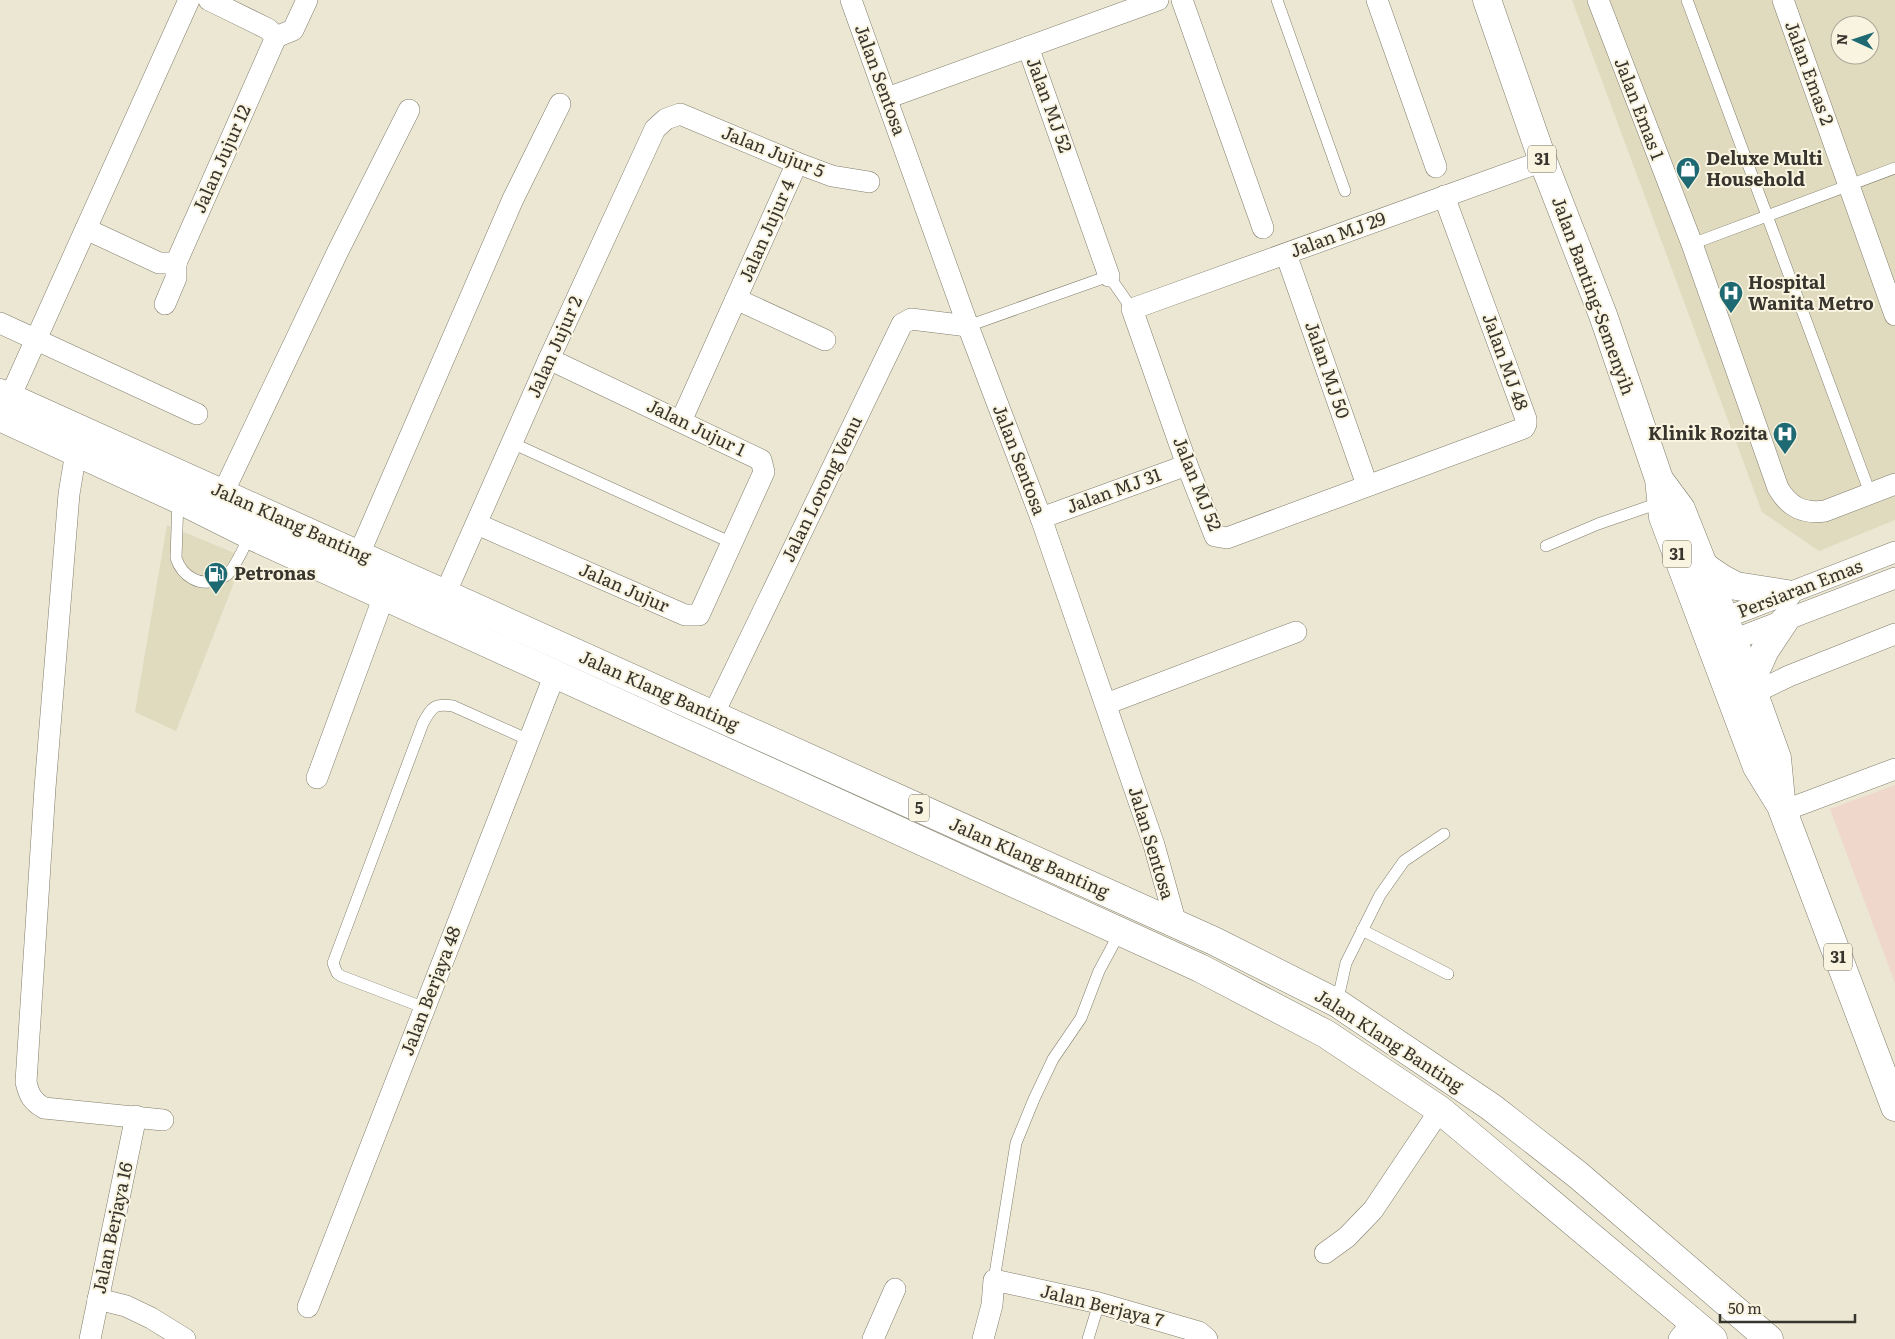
<svg xmlns="http://www.w3.org/2000/svg" width="1895" height="1339" viewBox="0 0 1895 1339" font-family="Literata,serif">
	<style>
		.built { fill: #e0dabf; fill-rule: evenodd }
		.education { fill: #efd7cc }
		.lines { fill: none; stroke-linecap: round; stroke-linejoin: round }
		.service-casing { stroke: #817d6b; stroke-width: 12 }
		.minor-casing { stroke: #817d6b; stroke-width: 22 }
		.primary-casing { stroke: #817d6b; stroke-width: 29 }
		.trunk-casing { stroke: #817d6b; stroke-width: 29 }
		.service { stroke: #fff; stroke-width: 11 }
		.minor { stroke: #fff; stroke-width: 21 }
		.primary { stroke: #fff; stroke-width: 28 }
		.trunk { stroke: #fff; stroke-width: 28 }
		.labels { text-anchor: middle; stroke-width: 4; stroke-linejoin: round; paint-order: stroke }
		.shield { fill: #f9f4e0; stroke: #716e63; stroke-width: 1 }
		.shield-label { font-size: 16px; font-weight: bold; fill: #37352e }
		.street-label { font-size: 18px; fill: #37352e; stroke: #f9f4e0 }
		.poi-label { font-size: 18px; font-weight: bold; fill: #37352e; stroke: #f9f4e0; text-anchor: start }
	</style>
	<rect width="100%" height="100%" fill="#ebe7d3"/>
	<g class="built">
		<path d="M 1572,0 L 1895,0 L 1895,520 L 1819,551 L 1762,512 ZM 1840,25 L 1870,25 L 1870,55 L 1840,55 Z"/>
		<path d="M 167,525 L 244,557 L 176,731 L 135,712 Z"/>
	</g>
	<path class="education" d="M 1895,785 L 1895,983 L 1830,809 Z"/>
	<g class="lines">
		<defs>
			<g id="service">
				<path d="M 1277,0 L 1345,191"/>
				<path d="M 1687,0 L 1870,493"/>
				<path d="M 1692,244 L 1895,168"/>
				<path d="M 968,326 L 1109,276 L 1132,309"/>
				<path d="M 512,443 L 732,543"/>
				<path d="M 178,499 L 176,558 C 182,576 200,588 219,579 C 223,577 227,576 229,573 C 238,562 244,547 250,535"/>
				<path d="M 1546,546 L 1598,524 L 1662,502"/>
				<path d="M 1362,930 L 1448,974"/>
				<path d="M 1337,1003 L 1346,963 L 1380,895 L 1404,861 L 1444,834"/>
				<path d="M 425,1008 L 341,976 L 337,973 L 333,963 L 423,723 C 432,707 434,703 453,706 L 529,740"/>
				<path d="M 994,1280 L 1016,1143 L 1034,1099 L 1053,1059 L 1081,1018 L 1099,971 L 1120,932"/>
				<path d="M 1088,1339 L 1099,1303"/>
			</g>
			<g id="minor">
				<path d="M 851,0 L 968,326 L 1041,518 L 1154,845 L 1176,924"/>
				<path d="M 1182,0 L 1263,228"/>
				<path d="M 1377,0 L 1436,167"/>
				<path d="M 1598,0 L 1692,244 L 1778,488 C 1789,507 1803,514 1825,511 L 1895,484"/>
				<path d="M 1783,0 L 1895,315"/>
				<path d="M 276,37 L 293,30 L 307,0"/>
				<path d="M 1028,47 L 1109,276"/>
				<path d="M 887,98 L 1158,0"/>
				<path d="M 1444,196 L 1526,419 L 1526,424 L 1524,428 L 1227,538 L 1215,536 L 1187,465 L 1132,309 L 1543,161"/>
				<path d="M 86,229 L 159,263 L 176,263 L 276,37 L 268,29 L 209,0"/>
				<path d="M 1286,254 L 1367,485"/>
				<path d="M 736,299 L 825,340"/>
				<path d="M 165,304 L 176,278 L 176,263"/>
				<path d="M 0,323 L 197,414"/>
				<path d="M 10,397 L 189,0"/>
				<path d="M 681,421 L 797,163"/>
				<path d="M 76,452 L 69,494 L 45,788 L 26,1082 C 29,1095 32,1101 44,1108 L 163,1120"/>
				<path d="M 223,493 L 338,251 L 409,110"/>
				<path d="M 1041,518 L 1187,465"/>
				<path d="M 477,524 L 685,615 L 699,615 L 764,472 L 761,460 L 549,359"/>
				<path d="M 359,554 L 513,199 L 560,104"/>
				<path d="M 445,594 L 549,359 L 655,129 L 666,119 L 680,114 L 797,163 L 832,176 L 869,182"/>
				<path d="M 1709,624 L 1895,552"/>
				<path d="M 1720,645 L 1895,578"/>
				<path d="M 1754,693 L 1789,676 L 1895,634"/>
				<path d="M 1106,704 L 1296,632"/>
				<path d="M 713,715 L 902,324 L 911,319 L 968,326"/>
				<path d="M 317,778 L 384,596"/>
				<path d="M 1783,811 L 1895,769"/>
				<path d="M 1325,1253 L 1347,1237 L 1373,1210 L 1440,1110"/>
				<path d="M 98,1299 L 126,1306 L 151,1318 L 185,1339"/>
				<path d="M 308,1307 L 555,674"/>
				<path d="M 90,1339 L 136,1116"/>
				<path d="M 873,1339 L 895,1289"/>
				<path d="M 983,1339 L 992,1305 L 994,1280 L 1099,1303 L 1199,1332 L 1207,1339"/>
				<path d="M 1679,1339 L 1693,1322"/>
			</g>
			<g id="primary">
				<path d="M 1487,0 L 1543,161 L 1603,315 L 1659,479 L 1663,517 L 1757,767 L 1781,806 L 1895,1107"/>
				<path d="M 1661,482 L 1681,509 L 1750,683 L 1777,758 L 1781,800"/>
				<path d="M 1702,565 L 1721,578 L 1736,586 L 1787,594"/>
				<path d="M 1750,683 L 1765,650 L 1785,620"/>
			</g>
			<g id="trunk">
				<path d="M 0,393 L 1214,941 L 1337,1003 L 1491,1107 L 1578,1175 L 1769,1339"/>
				<path d="M 0,417 L 178,499 L 250,535 L 1200,968 L 1326,1034 L 1440,1110 L 1713,1339"/>
			</g>
		</defs>
		<use href="#service" class="service-casing"/>
		<use href="#minor" class="minor-casing"/>
		<use href="#primary" class="primary-casing"/>
		<use href="#trunk" class="trunk-casing"/>
		<use href="#service" class="service"/>
		<use href="#minor" class="minor"/>
		<use href="#primary" class="primary"/>
		<use href="#trunk" class="trunk"/>
	</g>
	<defs>
		<symbol id="shop-pin" viewBox="-11 -11 22 30"><path d="M0 17L-7.5 6A9.5 9.5 0 1 1 7.5 6Z" fill="#1f6a72" stroke="#f9f4e0"/><path d="M-5-2.5h2.3a2.7 3.5 0 0 1 5.4 0H5L5.5 6h-11ZM-1.5-2.5h3a1.5 2.3 0 0 0-3 0Z" fill="#fff"/></symbol>
		<symbol id="hospital-pin" viewBox="-11 -11 22 30"><path d="M0 17L-7.5 6A9.5 9.5 0 1 1 7.5 6Z" fill="#1f6a72" stroke="#f9f4e0"/><path d="M-5-5h3v3.5h4V-5h3V5h-3V1.5h-4V5h-3Z" fill="#fff"/></symbol>
		<symbol id="fuel-pin" viewBox="-11 -11 22 30"><path d="M0 17L-7.5 6A9.5 9.5 0 1 1 7.5 6Z" fill="#1f6a72" stroke="#f9f4e0"/><path d="M-5.5-6h7V0h2V4h1.3V-2.5L3-4.5l.8-.8L6-3V5H2.5V1h-1V6h-7ZM-4.2-4.7v3.2H.2V-4.7Z" fill="#fff"/></symbol>
	</defs>
	<g fill-rule="evenodd">
		<use href="#shop-pin" x="1674" y="155" width="28" height="38"/>
		<use href="#hospital-pin" x="1717" y="279" width="28" height="38"/>
		<use href="#hospital-pin" x="1771" y="420" width="28" height="38"/>
		<use href="#fuel-pin" x="202" y="560" width="28" height="38"/>
	</g>
	<g class="labels">
		<g class="shield">
			<rect x="1528" y="145.5" width="28" height="27" rx="4"/>
			<rect x="1663" y="540.5" width="28" height="27" rx="4"/>
			<rect x="909" y="794.5" width="20" height="27" rx="4"/>
			<rect x="1824" y="943.5" width="28" height="27" rx="4"/>
		</g>
		<g class="shield-label">
			<text x="1542" y="165">31</text>
			<text x="1677" y="560">31</text>
			<text x="919" y="814">5</text>
			<text x="1838" y="963">31</text>
		</g>
		<g class="street-label">
			<text transform="translate(1809 73) rotate(70)" y="6">Jalan Emas 2</text>
			<text transform="translate(880 80) rotate(70)" y="6">Jalan Sentosa</text>
			<text transform="translate(1049 105) rotate(70)" y="6">Jalan MJ 52</text>
			<text transform="translate(1639 109) rotate(69)" y="6">Jalan Emas 1</text>
			<text transform="translate(773 152) rotate(22)" y="6">Jalan Jujur 5</text>
			<text transform="translate(222 159) rotate(-66)" y="6">Jalan Jujur 12</text>
			<text transform="translate(767 231) rotate(-66)" y="6">Jalan Jujur 4</text>
			<text transform="translate(1338 235) rotate(-20)" y="6">Jalan MJ 29</text>
			<text transform="translate(1593 296) rotate(70)" y="6">Jalan Banting-Semenyih</text>
			<text transform="translate(555 347) rotate(-66)" y="6">Jalan Jujur 2</text>
			<text transform="translate(1505 362) rotate(70)" y="6">Jalan MJ 48</text>
			<text transform="translate(1327 370) rotate(71)" y="6">Jalan MJ 50</text>
			<text transform="translate(696 428) rotate(26)" y="6">Jalan Jujur 1</text>
			<text transform="translate(1019 460) rotate(69)" y="6">Jalan Sentosa</text>
			<text transform="translate(1197 484) rotate(68)" y="6">Jalan MJ 52</text>
			<text transform="translate(822 489) rotate(-64)" y="6">Jalan Lorong Venu</text>
			<text transform="translate(1114 491) rotate(-20)" y="6">Jalan MJ 31</text>
			<text transform="translate(291 523) rotate(24)" y="6">Jalan Klang Banting</text>
			<text transform="translate(624 588) rotate(24)" y="6">Jalan Jujur</text>
			<text transform="translate(1800 589) rotate(-21)" y="6">Persiaran Emas</text>
			<text transform="translate(659 691) rotate(24)" y="6">Jalan Klang Banting</text>
			<text transform="translate(1151 843) rotate(73)" y="6">Jalan Sentosa</text>
			<text transform="translate(1029 858) rotate(24)" y="6">Jalan Klang Banting</text>
			<text transform="translate(431 991) rotate(-69)" y="6">Jalan Berjaya 48</text>
			<text transform="translate(1389 1041) rotate(33)" y="6">Jalan Klang Banting</text>
			<text transform="translate(113 1228) rotate(-78)" y="6">Jalan Berjaya 16</text>
			<text transform="translate(1102 1306) rotate(14)" y="6">Jalan Berjaya 7</text>
		</g>
		<g class="poi-label">
			<text x="1706" y="165">Deluxe Multi<tspan x="1706" dy="21">Household</tspan></text>
			<text x="1748" y="289">Hospital<tspan x="1748" dy="21">Wanita Metro</tspan></text>
			<text x="1768" y="440" text-anchor="end">Klinik Rozita</text>
			<text x="234" y="580">Petronas</text>
		</g>
	</g>
	<g transform="translate(1855 40) rotate(273)"><circle r="24" fill="#f9f4e0" stroke="#aba899"/>
	<path d="M0-4L9 19L0 12L-9 19Z" fill="#1f6a72"/>
	<text y="-8" font-size="14" font-weight="bold" text-anchor="middle" fill="#37352e">N</text>
	</g>
	<path d="M1720 1314v8h135v-8" fill="none" stroke="#37352e" stroke-width="2.5"/>
	<text x="1728" y="1314" font-size="15" fill="#37352e" stroke="#f9f4e0" stroke-width="4" paint-order="stroke">50 m</text>
</svg>
